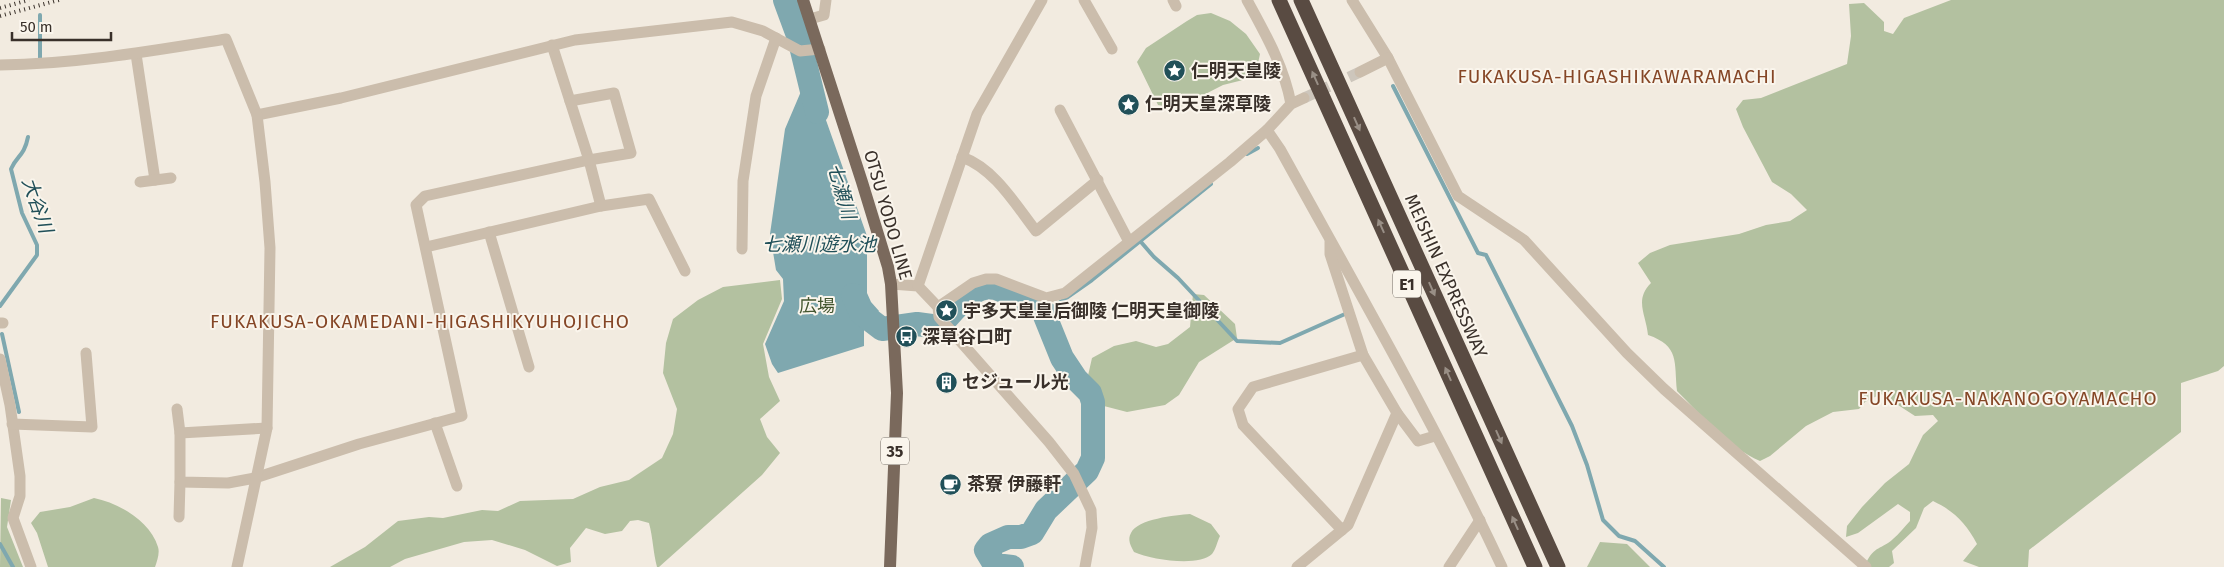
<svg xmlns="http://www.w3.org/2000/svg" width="2224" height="567" viewBox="0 0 2224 567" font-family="'Fira Sans','Noto Sans JP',sans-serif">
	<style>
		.green { fill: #b3c1a0 }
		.water { fill: #7fa8af }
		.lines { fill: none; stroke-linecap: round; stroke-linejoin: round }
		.stream { stroke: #7fa8af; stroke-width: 4 }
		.river { stroke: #7fa8af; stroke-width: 24 }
		.street-tunnel { stroke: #cdc6bc; stroke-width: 11; stroke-dasharray: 11 5.5; stroke-linecap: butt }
		.street { stroke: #cbbdac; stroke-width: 11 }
		.primary { stroke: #7a695c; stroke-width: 12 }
		.highway { stroke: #594b42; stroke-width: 15 }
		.rail { stroke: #39302a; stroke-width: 4; stroke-dasharray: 1 4; stroke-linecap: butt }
		.oneway { fill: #998f86 }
		.labels { text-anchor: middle; stroke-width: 4; stroke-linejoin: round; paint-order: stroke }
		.shield { fill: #faf5ec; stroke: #736b64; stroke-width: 1 }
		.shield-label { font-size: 16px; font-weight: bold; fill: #39302a }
		.poi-label { font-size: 18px; font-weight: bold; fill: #39302a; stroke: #faf5ec; text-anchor: start }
		.street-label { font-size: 18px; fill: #39302a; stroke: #faf5ec }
		.park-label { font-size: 18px; fill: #44562f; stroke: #faf5ec }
		.neighbourhood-label { font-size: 19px; letter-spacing: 1px; fill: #854626; stroke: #faf5ec }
		.water-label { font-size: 19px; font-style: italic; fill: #215059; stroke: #faf5ec }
	</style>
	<rect width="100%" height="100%" fill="#f2ebe0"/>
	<g class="green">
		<path d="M 1951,0 L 2224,0 L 2224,366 L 2218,371 L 2181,383 L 2181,432 L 2029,550 L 2028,567 L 1979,567 L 1963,561 L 1977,544 C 1966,523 1954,511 1933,501 L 1924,508 L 1916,528 L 1892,551 L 1894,563 L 1889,567 L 1870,567 L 1866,563 C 1875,545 1881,550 1893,539 C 1899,534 1904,527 1910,521 L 1910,512 L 1898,504 L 1858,533 L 1846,537 L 1847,526 L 1862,507 L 1885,483 L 1909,464 L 1923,435 L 1938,421 L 1933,415 L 1915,416 L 1881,394 L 1865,402 L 1859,409 L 1833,412 L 1806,426 L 1770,456 L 1760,461 C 1728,447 1702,416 1677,391 C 1674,362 1680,346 1648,335 C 1646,314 1634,300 1651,283 L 1638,263 L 1650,253 L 1670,245 L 1739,234 L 1766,225 L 1790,221 L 1807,210 L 1791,194 L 1772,182 L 1743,127 L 1736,109 L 1743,100 L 1761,98 L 1847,64 L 1851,36 L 1849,4 L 1864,3 L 1884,22 L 1884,31 L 1893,34 L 1904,18 Z"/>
		<path d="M 1211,13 L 1230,21 L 1246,34 L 1260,54 L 1257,68 L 1243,80 L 1223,85 L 1178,108 L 1158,105 L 1137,62 L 1146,48 L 1187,21 L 1197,15 Z"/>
		<path d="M 780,280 L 782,299 L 763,344 L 769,377 L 780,401 L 760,419 L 767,437 L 780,453 L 762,475 L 659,567 L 657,567 C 653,552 653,538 649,523 L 638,520 L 630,521 L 622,531 L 605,534 L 586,528 L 570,548 L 571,562 L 557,566 L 525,550 L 492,540 L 464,542 L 405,559 L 390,567 L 330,567 L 365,547 L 398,521 L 429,517 L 443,518 L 482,510 L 498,511 L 520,501 L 573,499 L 600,487 L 629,480 L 662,458 L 673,434 L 677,409 L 663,373 L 666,343 L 673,319 L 698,300 L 723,287 Z"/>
		<path d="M 1193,294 L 1204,295 L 1218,308 L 1235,324 L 1237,338 L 1199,362 L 1179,395 L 1165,405 L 1127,412 L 1100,405 L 1087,380 L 1092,358 L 1114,346 L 1136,341 L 1156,347 L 1168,344 L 1190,327 Z"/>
		<path d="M 1,498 L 11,500 L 7,527 L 23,567 L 0,567 Z"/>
		<path d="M 94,498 C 119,503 150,521 158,547 C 160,553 157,561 155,567 L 48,567 L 37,533 L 31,523 L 40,512 L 70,507 Z"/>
		<path d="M 1190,514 L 1211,524 L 1220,536 C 1217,542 1216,549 1212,554 C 1199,567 1152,560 1134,552 C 1131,546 1127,540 1131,533 C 1137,519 1176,515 1190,514 Z"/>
		<path d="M 1600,542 L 1627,544 L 1650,567 L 1587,567 Z"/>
	</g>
	<path class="water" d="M 818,78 L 821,106 L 867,236 L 867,293 L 871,302 L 879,311 L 864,326 L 864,346 L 778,373 L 772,364 L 765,344 L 784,301 L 783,279 L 776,270 L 770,234 L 785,129 L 805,82 Z"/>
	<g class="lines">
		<g class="stream">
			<path d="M 40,58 L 40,15"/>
			<path d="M 1393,86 L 1478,253 L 1486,255 L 1572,426 L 1587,465 L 1603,520 L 1619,536 L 1635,541 L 1664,567"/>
			<path d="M 1247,154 L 1258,148"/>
			<path d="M 1141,242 L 1154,257 L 1178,278 L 1237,341 L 1280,343 L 1345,314"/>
			<path d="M 0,306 L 37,255 L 37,245 L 22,213 L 11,169 C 17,155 24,157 28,137"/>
			<path d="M 1043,311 L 1049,310 L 1092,280 L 1211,184"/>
			<path d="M 2,334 L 19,412"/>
			<path d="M 0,544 L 13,567"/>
		</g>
		<g class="river">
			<path d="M 785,0 L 799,38 L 817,112"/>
			<path d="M 853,295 L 861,313 L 882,329 L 917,324 L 939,327 C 954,311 975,278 1001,290 C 1016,296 1029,305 1043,311 L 1062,358 L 1076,379 L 1090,393 L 1093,402 L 1093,458 L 1087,471 L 1046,510 L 1032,533 L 1021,537 L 1008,537 L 990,545 L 986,550 L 995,565 L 1012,567"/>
		</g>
		<path class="street-tunnel" d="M 1304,98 L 1360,72"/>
		<g class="street">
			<path d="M 1084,0 L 1112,49"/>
			<path d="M 1173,0 L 1176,6"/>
			<path d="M 1247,0 C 1265,33 1284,66 1291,104"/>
			<path d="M 1352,0 L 1388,58 L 1458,196 L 1524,240 L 1627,353 L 1664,389 L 1866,567"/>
			<path d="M 810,19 L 824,15 L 826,0"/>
			<path d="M 552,45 L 589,160 L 601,206"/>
			<path d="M 136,54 L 155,180"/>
			<path d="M 0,65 C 76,64 151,51 226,39 L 257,115 L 341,98 L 575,40 L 732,22 L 763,31 L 800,51 L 820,49"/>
			<path d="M 1360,72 L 1388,58"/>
			<path d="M 1060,110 L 1128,240"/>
			<path d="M 1267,130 L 1280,149 C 1356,287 1435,424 1502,567"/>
			<path d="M 962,157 C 995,169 1015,204 1036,231 L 1098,180"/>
			<path d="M 140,182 L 171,178"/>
			<path d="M 489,232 L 529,367"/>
			<path d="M 1330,242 L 1330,254 L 1363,355 L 1397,413 L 1418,441 L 1435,436"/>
			<path d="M 426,247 L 601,206 L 649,199 L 685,271"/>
			<path d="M 742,249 L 743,181 L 756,96 L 776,38"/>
			<path d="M 891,284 L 918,286 L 938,307 L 939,317 L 1049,442 L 1074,474 L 1091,510 L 1092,528 L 1085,567"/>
			<path d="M 918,286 L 977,114 L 1042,0"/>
			<path d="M 938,307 L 973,283 L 986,279 L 996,279 L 1046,298 L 1065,293 L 1230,162 L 1267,130 L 1291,104 L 1304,98"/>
			<path d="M 0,323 L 3,323"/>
			<path d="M 0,359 L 10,405 L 20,476 L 20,496 L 13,518 L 31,567"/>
			<path d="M 177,409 L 180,433"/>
			<path d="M 435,423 L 457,486"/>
			<path d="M 12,424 L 92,427 L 86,353"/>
			<path d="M 267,428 L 180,433 L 180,482 L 228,483 L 255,478 L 359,444 L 462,416 L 416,205 L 425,196 L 589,160 L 631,153 L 614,93 L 570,101"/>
			<path d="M 179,517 L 180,482"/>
			<path d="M 1342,530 L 1243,425 L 1238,409 L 1253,387 L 1363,355"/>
			<path d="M 237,567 L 267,428 L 270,248 L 265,182 L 257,115"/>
			<path d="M 1297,567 L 1348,525 L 1397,413"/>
			<path d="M 1449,567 L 1480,520"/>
		</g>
		<path class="primary" d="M 803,0 L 862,182 L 888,267 L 891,284 L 897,393 L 890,567"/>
		<g class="highway">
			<path d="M 1279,0 L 1535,567"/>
			<path d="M 1301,0 L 1558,567"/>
		</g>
		<g class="rail">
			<path d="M 0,8 L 29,0"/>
			<path d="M 0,16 L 59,0"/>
		</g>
	</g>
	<defs><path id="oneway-solid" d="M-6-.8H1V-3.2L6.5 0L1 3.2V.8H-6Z" transform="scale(1.25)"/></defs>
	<g class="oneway">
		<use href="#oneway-solid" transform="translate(1315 78) rotate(-114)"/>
		<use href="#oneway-solid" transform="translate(1357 124) rotate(66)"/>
		<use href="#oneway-solid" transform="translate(1381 226) rotate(-114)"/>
		<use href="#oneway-solid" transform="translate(1432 289) rotate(66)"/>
		<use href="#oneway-solid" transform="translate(1448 374) rotate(-114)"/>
		<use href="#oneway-solid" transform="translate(1499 437) rotate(66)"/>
		<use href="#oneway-solid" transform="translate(1515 523) rotate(-114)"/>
	</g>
	<defs>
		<symbol id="sight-disc" viewBox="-11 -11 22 22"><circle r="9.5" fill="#215059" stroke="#faf5ec"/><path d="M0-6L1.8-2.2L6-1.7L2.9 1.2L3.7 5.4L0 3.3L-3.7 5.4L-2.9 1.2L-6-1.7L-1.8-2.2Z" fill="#fff"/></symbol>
		<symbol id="bus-disc" viewBox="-11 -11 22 22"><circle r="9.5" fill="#215059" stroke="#faf5ec"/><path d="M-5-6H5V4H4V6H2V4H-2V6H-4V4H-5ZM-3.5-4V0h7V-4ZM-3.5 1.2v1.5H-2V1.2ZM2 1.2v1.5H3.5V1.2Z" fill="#fff"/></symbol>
		<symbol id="building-disc" viewBox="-11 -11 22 22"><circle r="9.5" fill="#215059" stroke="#faf5ec"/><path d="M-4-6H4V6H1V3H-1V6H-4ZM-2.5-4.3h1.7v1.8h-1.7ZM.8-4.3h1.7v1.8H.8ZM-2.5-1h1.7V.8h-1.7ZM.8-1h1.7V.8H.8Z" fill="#fff"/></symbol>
		<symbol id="cafe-disc" viewBox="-11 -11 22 22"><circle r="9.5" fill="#215059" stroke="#faf5ec"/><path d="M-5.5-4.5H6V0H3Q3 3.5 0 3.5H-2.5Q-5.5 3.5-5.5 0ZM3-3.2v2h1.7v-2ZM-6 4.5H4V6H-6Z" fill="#fff"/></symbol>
	</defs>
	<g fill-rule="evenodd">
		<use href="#sight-disc" x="1162" y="58" width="25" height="25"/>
		<use href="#sight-disc" x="1116" y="92" width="25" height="25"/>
		<use href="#sight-disc" x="934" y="298" width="25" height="25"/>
		<use href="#bus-disc" x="894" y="324" width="25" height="25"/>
		<use href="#building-disc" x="934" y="370" width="25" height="25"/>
		<use href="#cafe-disc" x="938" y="472" width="25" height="25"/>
	</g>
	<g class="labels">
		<g class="shield">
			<rect x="1393" y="270.5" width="28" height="27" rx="4"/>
			<rect x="881" y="437.5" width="28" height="27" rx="4"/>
		</g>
		<g class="shield-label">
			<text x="1407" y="290">E1</text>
			<text x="895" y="457">35</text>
		</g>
		<g class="poi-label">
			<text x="1191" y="77">仁明天皇陵</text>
			<text x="1145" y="110">仁明天皇深草陵</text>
			<text x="963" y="317">宇多天皇皇后御陵 仁明天皇御陵</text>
			<text x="922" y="343">深草谷口町</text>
			<text x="962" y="388">セジュール光</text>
			<text x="967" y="490">茶寮 伊藤軒</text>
		</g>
		<g class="street-label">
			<text transform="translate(888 215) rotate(74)" y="6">OTSU YODO LINE</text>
			<text transform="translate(1446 276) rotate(66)" y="6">MEISHIN EXPRESSWAY</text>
		</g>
		<g class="park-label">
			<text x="817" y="312">広場</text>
		</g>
		<g class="neighbourhood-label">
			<text x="1617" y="83">FUKAKUSA-HIGASHIKAWARAMACHI</text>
			<text x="420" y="328">FUKAKUSA-OKAMEDANI-HIGASHIKYUHOJICHO</text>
			<text x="2008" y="405">FUKAKUSA-NAKANOGOYAMACHO</text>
		</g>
		<g class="water-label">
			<text transform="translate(842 191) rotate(74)" y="7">七瀬川</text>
			<text transform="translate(38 205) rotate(71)" y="7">大谷川</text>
			<text x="819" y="251">七瀬川遊水池</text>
		</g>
	</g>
	<path d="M12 32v8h99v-8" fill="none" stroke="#39302a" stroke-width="2.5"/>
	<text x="20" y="32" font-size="15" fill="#39302a" stroke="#faf5ec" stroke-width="4" paint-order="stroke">50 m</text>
</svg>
